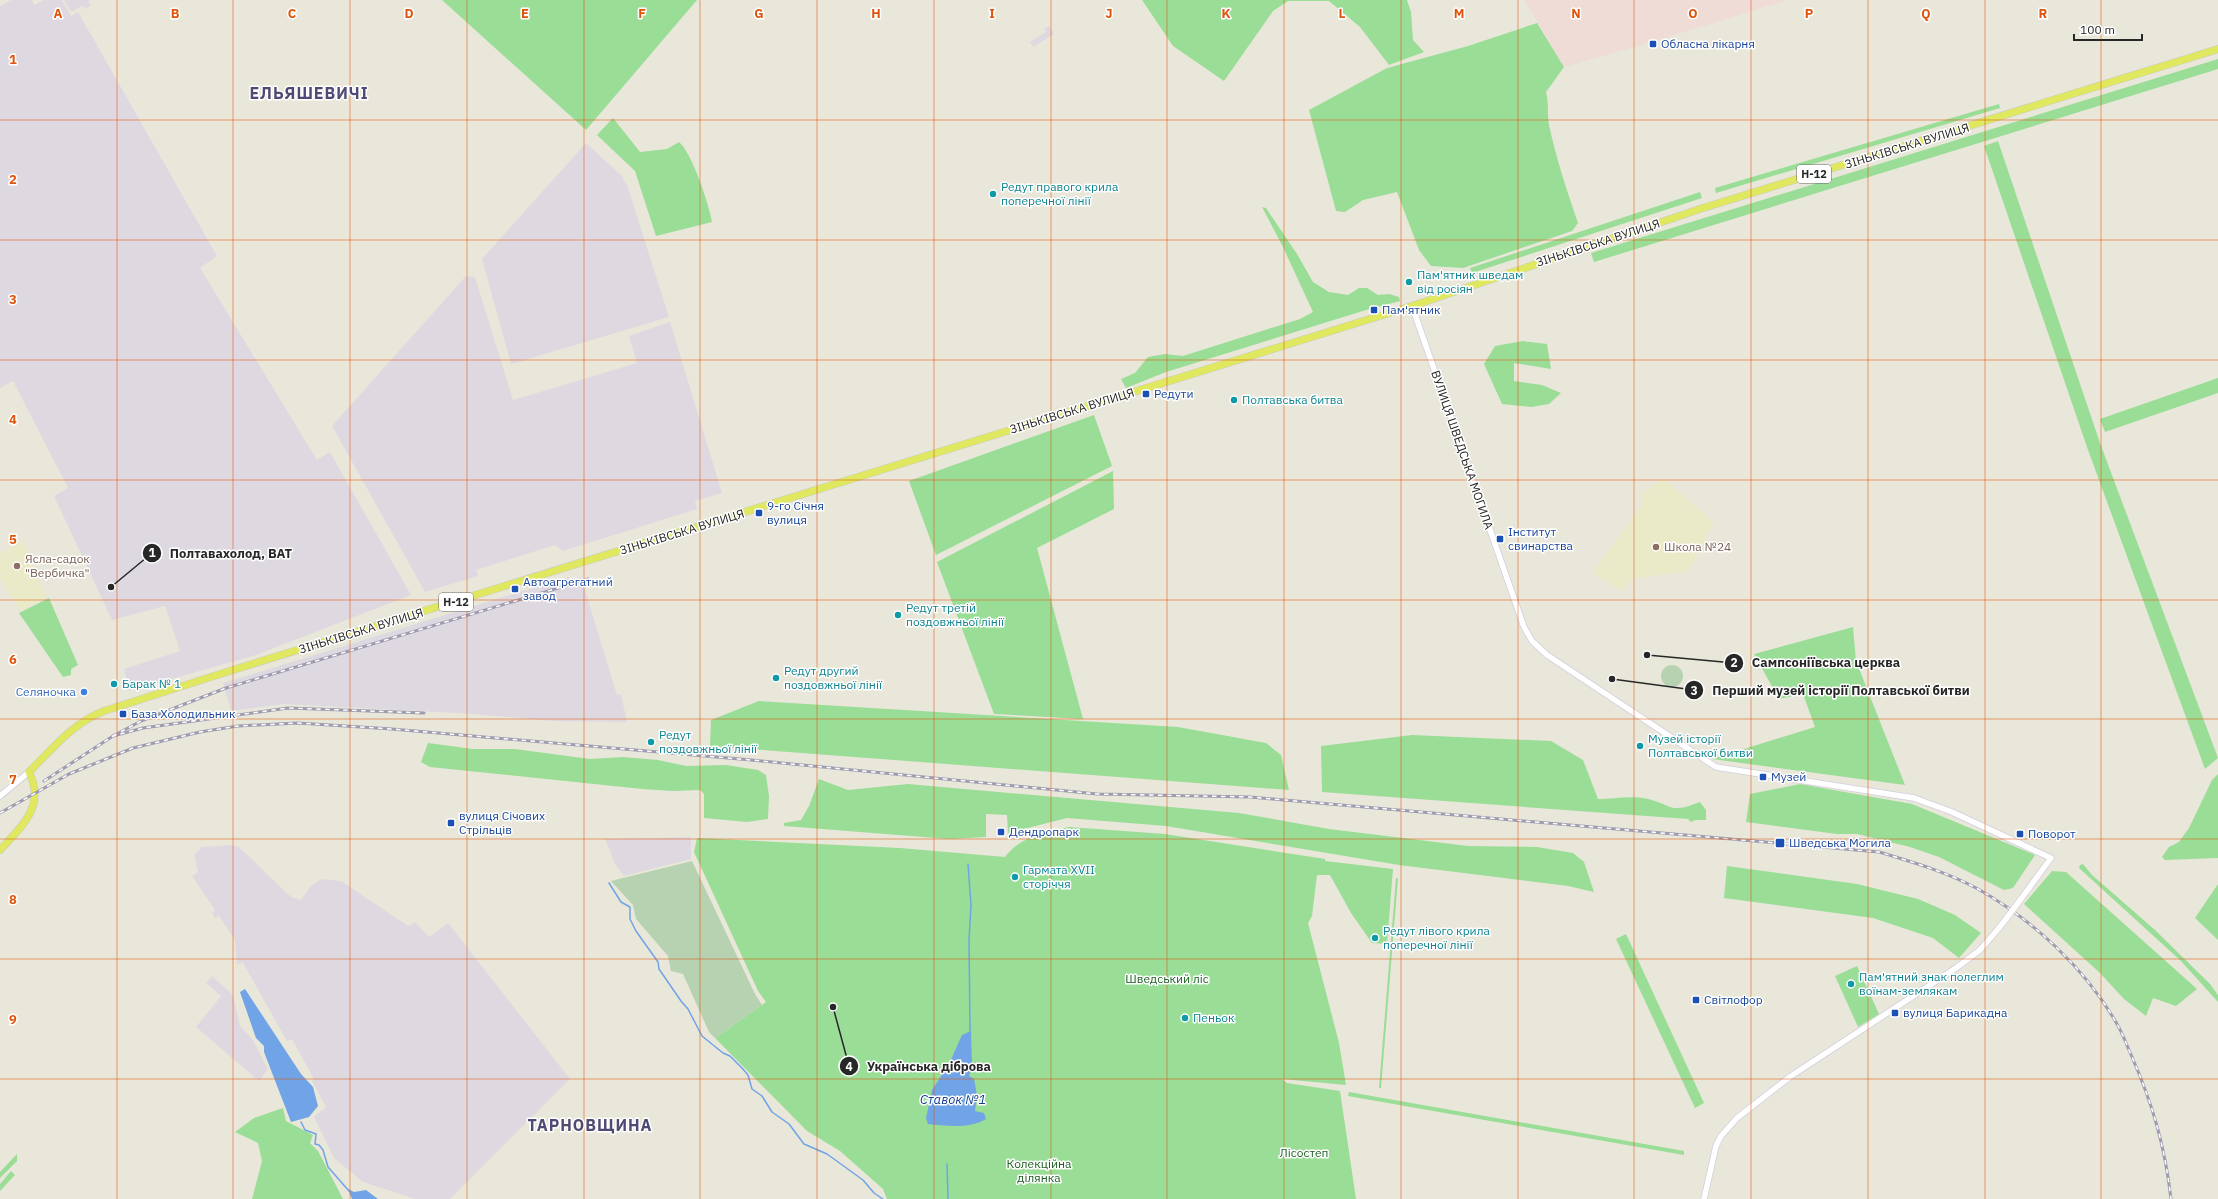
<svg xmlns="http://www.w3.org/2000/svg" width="2218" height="1199" viewBox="0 0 2218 1199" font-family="'IBM Plex Sans',sans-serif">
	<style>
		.industrial { fill: #ded9e1 }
		.education { fill: #eae9c8 }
		.medical { fill: #f0dcd6 }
		.green { fill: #9add97 }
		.cemetery { fill: #b7d2b1 }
		.water { fill: #70a4e7 }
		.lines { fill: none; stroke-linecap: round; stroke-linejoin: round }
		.stream { stroke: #70a4e7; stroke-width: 1.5 }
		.tertiary-casing { stroke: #d0cedf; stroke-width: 7 }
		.primary-casing { stroke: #cbcbcb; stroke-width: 8 }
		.tertiary { stroke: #fff; stroke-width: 5.5 }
		.primary { stroke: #dfe85f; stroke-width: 7 }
		.rail-casing { stroke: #9f9cb0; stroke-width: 3 }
		.rail { stroke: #fff; stroke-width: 1.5; stroke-dasharray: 4.5; stroke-linecap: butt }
		.tertiary-bridge-casing { stroke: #d0cedf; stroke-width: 7; stroke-linecap: butt }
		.tertiary-bridge { stroke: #fff; stroke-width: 5.5 }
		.grid { fill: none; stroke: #de560d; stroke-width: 1; stroke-opacity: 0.55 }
		.transit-dot { fill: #1a4fb4; stroke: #fff; stroke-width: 1.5 }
		.culture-dot { fill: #0f9aa8; stroke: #fff; stroke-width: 1.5 }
		.education-dot { fill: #8d6e63; stroke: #fff; stroke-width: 1.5 }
		.shop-dot { fill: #3f7fe0; stroke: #fff; stroke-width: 1.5 }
		.labels { text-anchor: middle; stroke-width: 3; stroke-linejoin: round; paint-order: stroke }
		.shield { fill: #fff; stroke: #686868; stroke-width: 1 }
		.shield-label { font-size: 11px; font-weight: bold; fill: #272727 }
		.transit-label { font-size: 12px; fill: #164399; stroke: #fff; text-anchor: start }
		.street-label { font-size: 12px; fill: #272727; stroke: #fff }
		.culture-label { font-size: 12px; fill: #0d838f; stroke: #fff; text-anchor: start }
		.education-label { font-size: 12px; fill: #785e54; stroke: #fff; text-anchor: start }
		.shop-label { font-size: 12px; fill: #366cbe; stroke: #fff; text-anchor: end }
		.park-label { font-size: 12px; fill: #1c5e22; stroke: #fff }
		.water-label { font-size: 13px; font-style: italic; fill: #14408e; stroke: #fff }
		.district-label { font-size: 16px; font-weight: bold; letter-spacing: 1px; fill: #4f4a74; stroke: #fff }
		.grid-label { font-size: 13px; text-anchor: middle; font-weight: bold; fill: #de560d; stroke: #fff; stroke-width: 3; stroke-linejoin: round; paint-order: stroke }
		.leader { fill: none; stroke: #272727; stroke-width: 1.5 }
		.callout-dot { fill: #272727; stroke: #fff; stroke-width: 1.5 }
		.mark-label { font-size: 12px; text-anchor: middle; font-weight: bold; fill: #fff }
		.callout-label { font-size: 13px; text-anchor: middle; font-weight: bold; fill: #272727; stroke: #fff; stroke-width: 3; stroke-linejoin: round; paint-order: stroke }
	</style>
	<rect width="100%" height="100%" fill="#e9e7d9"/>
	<g class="industrial">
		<path d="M 11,0 L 32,0 L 34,5 L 44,0 L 62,0 L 71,16 L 78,12 L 217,256 L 200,268 L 317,460 L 330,452 L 411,595 L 256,655 L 129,691 L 124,669 L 180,651 L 165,606 L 112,620 L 54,496 L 68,488 L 13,381 L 0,388 L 0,6 Z"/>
		<path d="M 64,0 L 90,0 L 88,2 L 91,5 L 85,9 L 82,6 L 71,12 Z"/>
		<path d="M 1049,26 L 1054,34 L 1033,47 L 1030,42 L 1046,32 L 1044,29 Z"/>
		<path d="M 586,143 L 622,176 L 628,188 L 669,317 L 511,364 L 482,259 Z"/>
		<path d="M 466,276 L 475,277 L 513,400 L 637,363 L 629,336 L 670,322 L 722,493 L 695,501 L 697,509 L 563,551 L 555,545 L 476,570 L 478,576 L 425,592 L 332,426 Z"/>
		<path d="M 569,577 L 570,580 L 581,577 L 617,695 L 621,694 L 627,722 L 553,721 L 475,714 L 284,704 L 231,711 L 223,683 Z"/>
		<path d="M 691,837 L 691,859 L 624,876 L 615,864 L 605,839 Z"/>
		<path d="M 232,845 L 240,848 L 291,897 L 301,900 L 310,887 L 321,879 L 341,881 L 408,926 L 415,922 L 429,937 L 448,923 L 570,1079 L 450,1199 L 415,1199 L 363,1182 L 334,1158 L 314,1117 L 326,1107 L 312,1081 L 314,1079 L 292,1039 L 287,1041 L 243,963 L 237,964 L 235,940 L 219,916 L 215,918 L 212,913 L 215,910 L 192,876 L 198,872 L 194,854 L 198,852 L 201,847 Z"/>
		<path d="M 212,976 L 233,995 L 240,1026 L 253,1040 L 268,1069 L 259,1081 L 196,1027 L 221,996 L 206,983 Z"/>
	</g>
	<g class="education">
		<path d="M 1664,479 L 1714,523 L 1688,571 L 1632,579 L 1622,592 L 1593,572 L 1643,503 L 1641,494 Z"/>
		<path d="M 22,540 L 47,597 L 20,611 L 0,578 L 0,554 Z"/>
	</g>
	<path class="medical" d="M 1524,0 L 1787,0 L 1659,40 L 1564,67 Z"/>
	<g class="green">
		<path d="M 442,0 L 697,0 L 586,130 Z"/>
		<path d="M 1142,0 L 1407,0 L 1411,12 L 1413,40 L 1424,52 L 1389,65 L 1360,27 L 1329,1 L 1288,1 L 1273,11 L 1224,81 L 1173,46 Z"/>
		<path d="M 1537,23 L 1564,67 L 1546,92 C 1549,103 1547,114 1549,125 C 1556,158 1567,191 1578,223 L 1572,231 L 1463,268 L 1431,266 L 1419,250 L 1397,192 L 1363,200 L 1345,212 L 1336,211 L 1309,110 L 1387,68 L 1468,46 Z"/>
		<path d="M 2218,59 L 2218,69 L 1594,262 L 1591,253 Z"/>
		<path d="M 1999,104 L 2000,108 L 1716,193 L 1715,188 Z"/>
		<path d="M 613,118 L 640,152 L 667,149 L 679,142 C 692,153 709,204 712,222 L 656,236 L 635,171 L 597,135 Z"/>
		<path d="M 1998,141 L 2100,443 L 2218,758 L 2205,769 L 2088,450 L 1984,146 Z"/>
		<path d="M 1700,192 L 1702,198 L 1472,273 L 1470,268 Z"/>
		<path d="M 1262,207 L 1266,208 L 1297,254 L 1313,282 L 1329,292 L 1348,295 L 1359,288 L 1367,288 L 1378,295 L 1389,294 L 1399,297 L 1400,301 L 1366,310 L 1166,372 L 1126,388 L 1121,379 L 1135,373 L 1148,357 L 1165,354 L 1183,356 L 1300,319 L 1313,312 L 1283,247 Z"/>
		<path d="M 1523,341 L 1547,344 L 1551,369 L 1514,363 L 1514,381 L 1542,385 L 1561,393 L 1549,404 L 1531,407 L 1502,404 L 1484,364 L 1495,346 Z"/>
		<path d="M 2218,378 L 2218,393 L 2105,432 L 2100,419 Z"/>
		<path d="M 1094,415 L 1112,466 L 936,555 L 909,481 Z"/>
		<path d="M 1113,471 L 1114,509 L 1037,548 L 1083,719 L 994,714 L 937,562 Z"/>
		<path d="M 49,598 L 78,665 L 71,669 L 71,675 L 63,677 L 19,613 Z"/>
		<path d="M 1853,627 L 1856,661 L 1905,785 L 1712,759 L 1815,727 L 1803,694 L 1779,699 L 1754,654 Z"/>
		<path d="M 759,701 L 1178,727 L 1266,743 L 1281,755 L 1289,790 L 710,746 L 711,720 Z"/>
		<path d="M 1412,735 L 1551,741 L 1583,760 L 1598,799 C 1612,799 1635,795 1648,799 C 1675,806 1669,814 1700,802 L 1706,810 L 1706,820 L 1695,820 L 1691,822 L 1688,819 L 1322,792 L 1321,746 Z"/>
		<path d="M 428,743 L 473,749 L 515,749 L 590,759 L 623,757 L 658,760 L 686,766 L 726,765 L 758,770 L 766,775 L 769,796 L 768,819 L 747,822 L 704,818 L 704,794 L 700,790 L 673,791 L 642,789 L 430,767 L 421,762 Z"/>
		<path d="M 2218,774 L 2218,858 L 2165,860 L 2162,857 L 2169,847 L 2179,842 L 2189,828 L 2212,780 Z"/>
		<path d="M 819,779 L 848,790 L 908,784 L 1239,813 L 1329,829 L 1468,846 L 1537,847 L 1573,853 L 1584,862 L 1594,892 L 1568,886 L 1399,865 L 1166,826 L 1067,818 L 1008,833 L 1007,815 L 986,814 L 986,837 L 949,839 L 784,826 L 784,823 L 801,820 L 809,806 Z"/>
		<path d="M 1800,784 L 1912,804 L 2035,855 L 2013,888 L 2004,890 L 1939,857 L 1910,847 L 1857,834 L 1837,834 L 1746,822 L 1750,794 Z"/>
		<path d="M 1069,827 L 1165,834 L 1325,859 L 1325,861 L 1393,869 L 1387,944 L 1372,943 L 1351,913 L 1330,875 L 1317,875 L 1312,916 L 1308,923 L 1339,1043 L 1346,1085 L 1282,1079 L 1287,1083 L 1340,1091 L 1356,1199 L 887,1199 L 883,1189 L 840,1151 L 807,1131 L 715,1038 L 766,1002 L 758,991 L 694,852 L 697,838 L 900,848 L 1005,857 C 1020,836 1045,833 1069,827 Z"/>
		<path d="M 2083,864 L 2092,875 L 2155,930 L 2210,984 L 2218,995 L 2218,1002 L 2181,961 L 2079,868 L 2080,865 Z"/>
		<path d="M 1727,866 L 1857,884 L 1918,899 L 1955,915 L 1981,933 L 1959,958 L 1933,938 L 1873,918 L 1724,898 Z"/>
		<path d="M 2052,871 L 2066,872 L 2197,989 L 2176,1006 L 2153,998 L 2146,1016 L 2124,999 L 2100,973 L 2024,904 Z"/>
		<path d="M 1396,878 L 1398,878 L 1381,1088 L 1379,1088 Z"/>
		<path d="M 2218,884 L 2218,940 L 2195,918 Z"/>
		<path d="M 1626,934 L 1704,1103 L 1695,1108 L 1616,939 Z"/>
		<path d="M 1857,966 L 1879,1014 L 1858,1027 L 1835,976 Z"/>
		<path d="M 1349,1092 L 1684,1151 L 1684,1155 L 1348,1096 Z"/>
		<path d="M 283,1108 L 286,1121 L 313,1135 L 310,1143 L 318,1151 L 343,1199 L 252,1199 L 262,1161 L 258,1143 L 235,1132 L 254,1118 Z"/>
		<path d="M 17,1154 L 17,1161 L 0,1178 L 0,1172 Z"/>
		<path d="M 11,1171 L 15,1175 L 0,1191 L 0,1184 Z"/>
	</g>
	<g class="cemetery">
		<circle cx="1672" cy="676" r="11"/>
		<path d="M 692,861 L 755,994 L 762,1005 L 715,1038 L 709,1032 L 683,974 L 671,971 L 668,956 L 636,919 L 633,905 L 611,881 Z"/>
	</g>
	<g class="water">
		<path d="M 245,989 L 301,1074 L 313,1087 L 318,1106 L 309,1117 L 291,1122 L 264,1052 L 264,1046 L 256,1038 L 240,992 Z"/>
		<path d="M 971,1031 L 972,1067 L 969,1076 L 974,1079 L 977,1095 L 975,1111 L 984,1113 L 986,1119 C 970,1129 946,1126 928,1124 L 926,1118 L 932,1090 L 949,1064 L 962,1035 Z"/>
		<path d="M 348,1189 L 354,1192 L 366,1190 L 378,1199 L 352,1199 Z"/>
	</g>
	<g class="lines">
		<g class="stream">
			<path d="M 968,864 L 971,905 L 969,940 L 970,1032"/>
			<path d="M 609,883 L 621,902 L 630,907 L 630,919 L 636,931 L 658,962 L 659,969 L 681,1001 L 688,1009 L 702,1036 L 723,1053 L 730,1056 L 742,1068 L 748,1075 L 752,1089 L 762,1096 L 772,1112 L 789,1124 L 804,1144 L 827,1154 L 863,1180 L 874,1193 L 883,1199"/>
			<path d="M 301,1122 L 305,1130 L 316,1134 L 315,1144 L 319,1145 L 323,1150 L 328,1167 L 349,1191"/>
			<path d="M 947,1164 L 948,1199"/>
		</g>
		<defs>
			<g id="tertiary">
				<path d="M 1412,306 L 1524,627 L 1532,641 L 1547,655 L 1716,767 L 1914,798 L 1952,812 L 2051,858 L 2021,899"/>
				<path d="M 0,796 L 29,772"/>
				<path d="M 1704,1199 L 1716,1146 L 1721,1136 L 1737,1118 L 1791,1076 L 1956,968 L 1980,950 L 1999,928"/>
			</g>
			<path id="primary" d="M 0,850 C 22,826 46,806 29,772 C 52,749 73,723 104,711 L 236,669 L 1412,306 L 1703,208 L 2218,49"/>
		</defs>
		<use href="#tertiary" class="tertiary-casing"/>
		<use href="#primary" class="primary-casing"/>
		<use href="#tertiary" class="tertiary"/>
		<use href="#primary" class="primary"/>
		<defs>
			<g id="rail">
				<path d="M 113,736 L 141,721 L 226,688 L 588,579"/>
				<path d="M 44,781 L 113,736 L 143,728 L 288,708 L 424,713"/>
				<path d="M 0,813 L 69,774 L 133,748 L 200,732 L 238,726 L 298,723 L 392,729 L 751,760 L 1097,794 L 1250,797 L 1879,852 C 1912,862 1947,872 1978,889 C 2033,920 2086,969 2117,1024 C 2123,1034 2127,1046 2132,1057 C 2153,1105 2165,1147 2171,1199"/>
			</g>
		</defs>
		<use href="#rail" class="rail-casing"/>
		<use href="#rail" class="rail"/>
		<defs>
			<path id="tertiary-bridge" d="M 1999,928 L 2021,899"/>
		</defs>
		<use href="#tertiary-bridge" class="tertiary-bridge-casing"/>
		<use href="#tertiary-bridge" class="tertiary-bridge"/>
	</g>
	<path class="grid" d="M 117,0 L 117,1199M 233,0 L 233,1199M 350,0 L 350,1199M 467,0 L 467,1199M 584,0 L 584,1199M 700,0 L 700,1199M 817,0 L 817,1199M 934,0 L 934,1199M 1051,0 L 1051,1199M 1167,0 L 1167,1199M 1284,0 L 1284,1199M 1401,0 L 1401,1199M 1518,0 L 1518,1199M 1634,0 L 1634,1199M 1751,0 L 1751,1199M 1868,0 L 1868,1199M 1985,0 L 1985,1199M 2101,0 L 2101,1199M 0,120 L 2218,120M 0,240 L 2218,240M 0,360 L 2218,360M 0,480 L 2218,480M 0,600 L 2218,600M 0,719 L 2218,719M 0,839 L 2218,839M 0,959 L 2218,959M 0,1079 L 2218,1079"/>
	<g class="transit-dot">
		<rect x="1649" y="40" width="8" height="8" rx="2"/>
		<rect x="1370" y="306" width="8" height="8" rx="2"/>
		<rect x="1142" y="390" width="8" height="8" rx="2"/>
		<rect x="755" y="509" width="8" height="8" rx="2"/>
		<rect x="1496" y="535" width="8" height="8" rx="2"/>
		<rect x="511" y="585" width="8" height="8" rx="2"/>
		<rect x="119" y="710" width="8" height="8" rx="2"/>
		<rect x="1759" y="773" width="8" height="8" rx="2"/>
		<rect x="447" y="819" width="8" height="8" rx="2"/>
		<rect x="997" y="828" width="8" height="8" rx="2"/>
		<rect x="2016" y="830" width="8" height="8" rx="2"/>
		<rect x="1775" y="838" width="10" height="10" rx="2"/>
		<rect x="1692" y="996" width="8" height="8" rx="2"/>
		<rect x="1891" y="1009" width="8" height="8" rx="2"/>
	</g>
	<g class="culture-dot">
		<circle cx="993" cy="194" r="4"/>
		<circle cx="1409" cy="282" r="4"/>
		<circle cx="1234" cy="400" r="4"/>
		<circle cx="898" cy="615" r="4"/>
		<circle cx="776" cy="678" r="4"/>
		<circle cx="114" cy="684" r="4"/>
		<circle cx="651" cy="742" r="4"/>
		<circle cx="1640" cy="746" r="4"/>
		<circle cx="1015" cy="877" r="4"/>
		<circle cx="1375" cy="938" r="4"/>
		<circle cx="1851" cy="984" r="4"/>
		<circle cx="1185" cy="1018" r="4"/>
	</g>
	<g class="education-dot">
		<circle cx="1656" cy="547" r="4"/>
		<circle cx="17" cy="566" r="4"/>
	</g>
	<circle class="shop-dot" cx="84" cy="692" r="4"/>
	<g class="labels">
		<g class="shield">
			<rect x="1797" y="165" width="34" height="18" rx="3"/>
			<rect x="439" y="593" width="34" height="18" rx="3"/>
		</g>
		<g class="shield-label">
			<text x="1814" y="178">Н-12</text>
			<text x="456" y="606">Н-12</text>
		</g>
		<g class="transit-label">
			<text x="1661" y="48">Обласна лікарня</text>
			<text x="1382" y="314">Пам'ятник</text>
			<text x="1154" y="398">Редути</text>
			<text x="767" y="510">9-го Січня<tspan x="767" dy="14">вулиця</tspan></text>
			<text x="1508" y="536">Інститут<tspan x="1508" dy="14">свинарства</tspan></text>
			<text x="523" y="586">Автоагрегатний<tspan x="523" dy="14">завод</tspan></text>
			<text x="131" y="718">База Холодильник</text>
			<text x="1771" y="781">Музей</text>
			<text x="459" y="820">вулиця Січових<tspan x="459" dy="14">Стрільців</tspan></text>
			<text x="1009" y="836">Дендропарк</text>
			<text x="2028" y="838">Поворот</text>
			<text x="1789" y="847">Шведська Могила</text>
			<text x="1704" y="1004">Світлофор</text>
			<text x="1903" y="1017">вулиця Барикадна</text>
		</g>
		<g class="street-label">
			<text transform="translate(1907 146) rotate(-17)" y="4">ЗІНЬКІВСЬКА ВУЛИЦЯ</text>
			<text transform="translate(1598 243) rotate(-18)" y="4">ЗІНЬКІВСЬКА ВУЛИЦЯ</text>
			<text transform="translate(1072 411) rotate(-17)" y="4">ЗІНЬКІВСЬКА ВУЛИЦЯ</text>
			<text transform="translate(1462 450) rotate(71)" y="4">ВУЛИЦЯ ШВЕДСЬКА МОГИЛА</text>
			<text transform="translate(682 532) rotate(-17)" y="4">ЗІНЬКІВСЬКА ВУЛИЦЯ</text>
			<text transform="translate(361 631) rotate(-17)" y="4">ЗІНЬКІВСЬКА ВУЛИЦЯ</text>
		</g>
		<g class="culture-label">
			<text x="1001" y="191">Редут правого крила<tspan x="1001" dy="14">поперечної лінії</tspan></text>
			<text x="1417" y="279">Пам'ятник шведам<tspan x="1417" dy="14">від росіян</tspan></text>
			<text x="1242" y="404">Полтавська битва</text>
			<text x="906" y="612">Редут третій<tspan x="906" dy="14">поздовжньої лінії</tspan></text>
			<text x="784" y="675">Редут другий<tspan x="784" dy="14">поздовжньої лінії</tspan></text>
			<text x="122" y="688">Барак № 1</text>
			<text x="659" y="739">Редут<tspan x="659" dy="14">поздовжньої лінії</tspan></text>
			<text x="1648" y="743">Музей історії<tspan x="1648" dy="14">Полтавської битви</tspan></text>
			<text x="1023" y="874">Гармата XVII<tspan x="1023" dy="14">сторіччя</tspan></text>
			<text x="1383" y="935">Редут лівого крила<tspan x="1383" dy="14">поперечної лінії</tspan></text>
			<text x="1859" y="981">Пам'ятний знак полеглим<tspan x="1859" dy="14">воїнам-землякам</tspan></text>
			<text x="1193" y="1022">Пеньок</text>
		</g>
		<g class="education-label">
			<text x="1664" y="551">Школа №24</text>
			<text x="25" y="563">Ясла-садок<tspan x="25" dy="14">"Вербичка"</tspan></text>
		</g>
		<g class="shop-label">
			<text x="76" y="696">Селяночка</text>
		</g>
		<g class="park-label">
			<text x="1167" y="983">Шведський ліс</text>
			<text x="1304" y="1157">Лісостеп</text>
			<text x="1039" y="1168">Колекційна<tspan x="1039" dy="14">ділянка</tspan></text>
		</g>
		<g class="water-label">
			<text x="953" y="1104">Ставок №1</text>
		</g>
		<g class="district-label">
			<text x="309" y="99">ЕЛЬЯШЕВИЧІ</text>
			<text x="590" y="1131">ТАРНОВЩИНА</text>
		</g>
	</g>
	<g class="grid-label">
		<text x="58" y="18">A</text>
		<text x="175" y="18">B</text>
		<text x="292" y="18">C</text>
		<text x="409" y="18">D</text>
		<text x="525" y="18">E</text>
		<text x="642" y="18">F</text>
		<text x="759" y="18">G</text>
		<text x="876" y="18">H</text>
		<text x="992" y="18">I</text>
		<text x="1109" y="18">J</text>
		<text x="1226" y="18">K</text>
		<text x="1342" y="18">L</text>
		<text x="1459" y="18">M</text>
		<text x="1576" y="18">N</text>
		<text x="1693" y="18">O</text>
		<text x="1809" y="18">P</text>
		<text x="1926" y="18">Q</text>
		<text x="2043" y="18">R</text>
		<text x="13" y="64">1</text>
		<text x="13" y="184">2</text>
		<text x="13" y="304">3</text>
		<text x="13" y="424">4</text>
		<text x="13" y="544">5</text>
		<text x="13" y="664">6</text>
		<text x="13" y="784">7</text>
		<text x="13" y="904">8</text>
		<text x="13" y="1024">9</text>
	</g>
	<path class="leader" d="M111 587L152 553M1647 655L1734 663M1612 679L1694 690M833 1007L849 1066"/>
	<g class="callout-dot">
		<circle cx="111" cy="587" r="4"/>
		<circle cx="1647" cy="655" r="4"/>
		<circle cx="1612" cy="679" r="4"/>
		<circle cx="833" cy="1007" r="4"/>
		<circle cx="152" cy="553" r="10"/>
		<circle cx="1734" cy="663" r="10"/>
		<circle cx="1694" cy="690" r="10"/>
		<circle cx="849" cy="1066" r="10"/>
	</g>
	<g class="mark-label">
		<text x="152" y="557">1</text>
		<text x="1734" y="667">2</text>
		<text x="1694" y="695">3</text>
		<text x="849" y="1071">4</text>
	</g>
	<g class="callout-label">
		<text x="231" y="558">Полтавахолод, ВАТ</text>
		<text x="1826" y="667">Сампсоніївська церква</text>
		<text x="1841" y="695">Перший музей історії Полтавської битви</text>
		<text x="929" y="1071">Українська діброва</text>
	</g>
	<path d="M2074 34v6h68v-6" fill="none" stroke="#272727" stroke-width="2"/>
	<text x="2080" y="34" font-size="12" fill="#272727" stroke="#ffffff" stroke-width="3" paint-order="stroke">100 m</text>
</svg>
